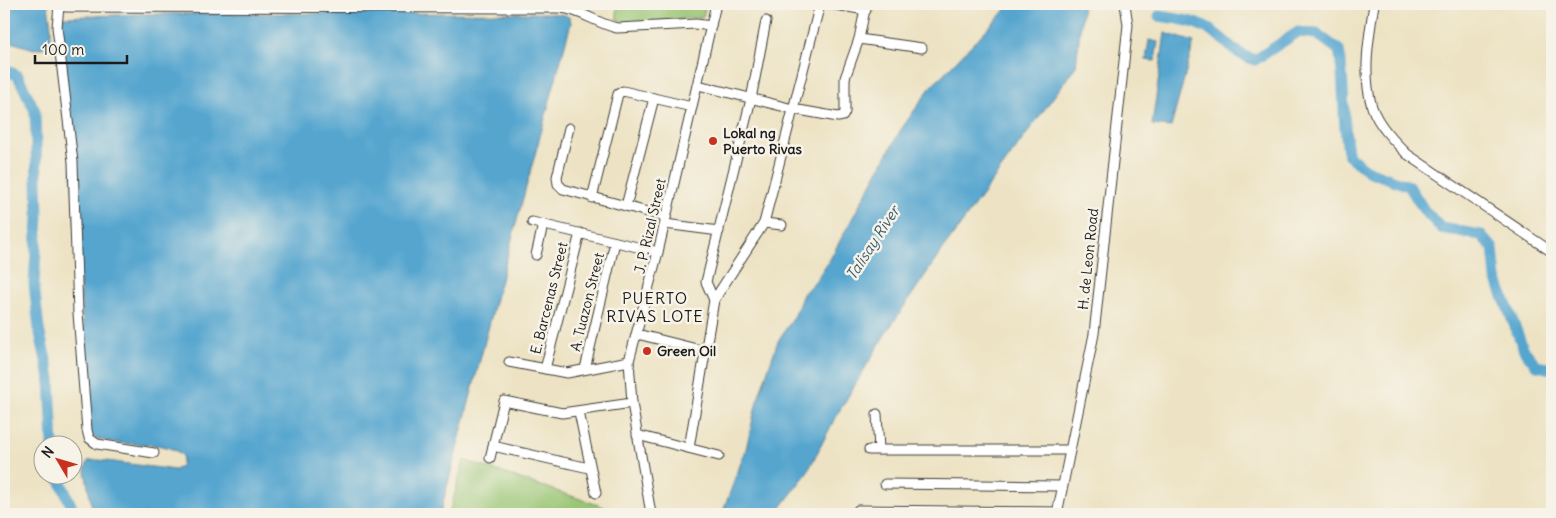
<svg xmlns="http://www.w3.org/2000/svg" width="1556" height="518" viewBox="0 0 1556 518" font-family="Delius,sans-serif">
	<style>
		.green { fill: #97c472; stroke: #5a7047 }
		.water { fill: #55a5cf; stroke: #386076 }
		.lines { fill: none; stroke-linecap: round; stroke-linejoin: round }
		.river { stroke: #55a5cf; stroke-width: 11 }
		.minor-casing { stroke: #3b3a35; stroke-width: 11 }
		.minor { stroke: #fff; stroke-width: 9 }
		.poi-dot { fill: #c8321e; stroke: #f7f3e8; stroke-width: 2 }
		.labels { text-anchor: middle; stroke-width: 5; stroke-linejoin: round; paint-order: stroke }
		.poi-label { font-size: 14px; font-weight: bold; fill: #1c1c1c; stroke: #f7f3e8; text-anchor: start }
		.street-label { font-size: 14px; fill: #1c1c1c; stroke: #f7f3e8 }
		.water-label { font-size: 15px; font-style: italic; fill: #365a6d; stroke: #f7f3e8 }
		.quarter-label { font-size: 16px; letter-spacing: 1px; fill: #1c1c1c; stroke: #f7f3e8 }
	</style>
	<rect width="100%" height="100%" fill="#f7f3e8"/>
	<filter id="ink" filterUnits="userSpaceOnUse"><feTurbulence type="fractalNoise" baseFrequency=".02" numOctaves="2"/><feDisplacementMap in="SourceGraphic" scale="10" xChannelSelector="R" yChannelSelector="G"/><feConvolveMatrix kernelMatrix="1 2 1 2 8 2 1 2 1" color-interpolation-filters="sRGB"/></filter>
	<filter id="wash" filterUnits="userSpaceOnUse"><feTurbulence type="fractalNoise" baseFrequency=".0096" numOctaves="4" result="noise"/><feDisplacementMap in="SourceGraphic" scale="20" xChannelSelector="R" yChannelSelector="G"/><feGaussianBlur stdDeviation="1.12" result="paint"/><feColorMatrix in="noise" values="0 0 0 0 0 0 0 0 0 0 0 0 0 0 0 0 0 1.4 0 .05"/><feComposite in="paint" operator="in"/></filter>
	<g filter="url(#wash)">
		<rect width="100%" height="100%" fill="#ede3c4"/>
		<g class="green">
			<path d="M 617,4 L 706,4 L 703,17 L 632,24 L 617,20 Z"/>
			<path d="M 464,460 L 625,514 L 449,514 Z"/>
		</g>
		<g class="water">
			<path d="M 4,4 L 48,4 C 49,17 55,35 47,47 L 34,49 L 4,40 Z"/>
			<path d="M 1011,4 L 1083,4 L 1076,66 L 943,249 L 886,333 L 834,420 L 807,473 L 776,514 L 722,514 L 746,449 L 757,401 L 778,341 L 795,315 L 803,294 L 816,280 L 830,259 L 900,131 L 930,88 Z"/>
			<path d="M 550,13 L 565,15 L 570,18 L 571,23 L 504,268 L 440,514 L 260,514 L 249,509 L 240,514 L 93,514 L 85,470 L 88,461 L 99,460 L 175,470 L 181,466 L 183,456 C 162,435 115,452 91,435 L 60,17 L 145,14 Z"/>
			<path d="M 1165,33 L 1194,42 L 1171,127 L 1152,125 Z"/>
			<path d="M 1149,40 L 1158,42 L 1155,61 L 1146,60 Z"/>
		</g>
		<g class="lines">
			<g class="river">
				<path d="M 1159,16 C 1179,19 1199,21 1216,34 C 1232,46 1234,53 1255,60 L 1298,32 L 1317,34 L 1339,50 C 1346,87 1341,120 1349,156 L 1368,171 L 1409,186 L 1424,210 L 1441,228 L 1481,235 L 1493,248 L 1496,278 L 1524,350 L 1537,366 L 1552,369"/>
				<path d="M 4,68 L 18,76 L 35,111 L 38,217 L 34,284 L 39,329 L 50,378 L 53,446"/>
				<path d="M 58,476 L 75,514"/>
			</g>
		</g>
	</g>
	<g filter="url(#ink)">
		<g class="lines">
			<defs>
				<g id="minor">
					<path d="M 58,4 L 59,6 L 67,7 L 561,8 C 582,10 597,24 617,28 L 696,24 L 711,26"/>
					<path d="M 829,4 L 866,10"/>
					<path d="M 1374,4 C 1369,37 1362,74 1372,107 C 1378,125 1394,141 1407,154 L 1552,252"/>
					<path d="M 59,6 L 57,27 L 73,162 L 78,313 L 87,430 L 89,438 L 97,444 L 154,453"/>
					<path d="M 859,39 L 922,48"/>
					<path d="M 698,85 L 793,109 L 838,117 L 843,116 L 845,112 L 845,78 L 859,39 L 866,4"/>
					<path d="M 569,128 L 557,177 L 558,184 L 563,189 L 666,217"/>
					<path d="M 592,198 L 618,94 L 623,91 L 692,107"/>
					<path d="M 626,206 L 654,98"/>
					<path d="M 532,222 L 658,252"/>
					<path d="M 764,223 L 782,225"/>
					<path d="M 665,224 L 719,231"/>
					<path d="M 536,255 L 543,225"/>
					<path d="M 714,300 L 764,223 L 820,4"/>
					<path d="M 637,334 L 705,351"/>
					<path d="M 509,362 L 567,373 L 629,361"/>
					<path d="M 545,369 L 580,233"/>
					<path d="M 585,369 L 615,242"/>
					<path d="M 579,412 L 596,493"/>
					<path d="M 877,414 L 879,450"/>
					<path d="M 637,435 L 719,456"/>
					<path d="M 493,446 L 589,468"/>
					<path d="M 689,448 L 714,300 L 706,282 L 751,99 L 766,21"/>
					<path d="M 869,450 L 1070,450"/>
					<path d="M 490,458 L 504,401 L 562,413 L 632,403"/>
					<path d="M 885,484 L 1063,486"/>
					<path d="M 651,514 L 632,403 L 629,361 L 658,252 L 716,4"/>
					<path d="M 855,514 L 858,510 L 1058,512"/>
					<path d="M 1057,514 L 1094,334 L 1128,25 L 1125,4"/>
				</g>
			</defs>
			<use href="#minor" class="minor-casing"/>
			<use href="#minor" class="minor"/>
		</g>
	</g>
	<g class="poi-dot">
		<circle cx="713" cy="141" r="5"/>
		<circle cx="647" cy="351" r="5"/>
	</g>
	<g class="labels">
		<g class="poi-label">
			<text x="723" y="138">Lokal ng<tspan x="723" dy="16">Puerto Rivas</tspan></text>
			<text x="657" y="356">Green Oil</text>
		</g>
		<g class="street-label">
			<text transform="translate(650 226) rotate(-77)" y="5">J. P. Rizal Street</text>
			<text transform="translate(1088 259) rotate(-84)" y="5">H. de Leon Road</text>
			<text transform="translate(549 298) rotate(-76)" y="5">E. Barcenas Street</text>
			<text transform="translate(587 302) rotate(-76)" y="5">A. Tuazon Street</text>
		</g>
		<g class="water-label">
			<text transform="translate(873 243) rotate(-57)" y="5">Talisay River</text>
		</g>
		<g class="quarter-label">
			<text x="655" y="304">PUERTO<tspan x="655" dy="18">RIVAS LOTE</tspan></text>
		</g>
	</g>
	<rect width="1556" height="518" fill="none" stroke="#f7f3e8" stroke-width="20"/>
	<g transform="translate(58 460) rotate(308)"><circle r="24" fill="#f7f3e8" stroke="#9f9d96"/>
	<path d="M0-4L9 19L0 12L-9 19Z" fill="#c8321e"/>
	<text y="-8" font-size="14" font-weight="bold" text-anchor="middle" fill="#1c1c1c">N</text>
	</g>
	<path d="M35 55v8h92v-8" fill="none" stroke="#1c1c1c" stroke-width="2.5"/>
	<text x="42" y="55" font-size="15" fill="#1c1c1c" stroke="#f7f3e8" stroke-width="4" paint-order="stroke">100 m</text>
</svg>
